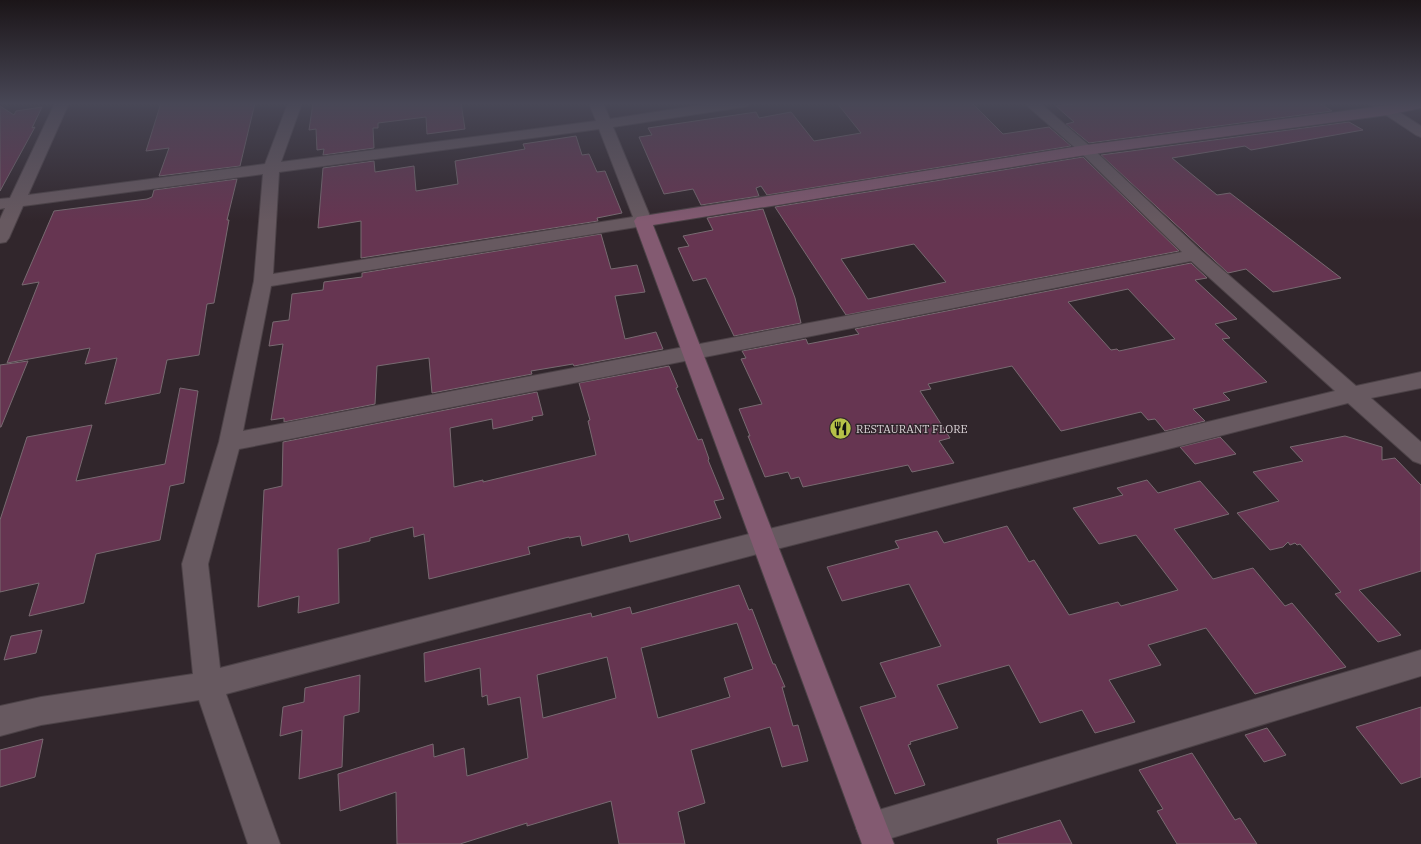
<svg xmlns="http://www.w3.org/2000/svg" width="1421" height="844" viewBox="0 0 1421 844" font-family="'IBM Plex Serif',serif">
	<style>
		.building { fill: #663551; stroke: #786a71; fill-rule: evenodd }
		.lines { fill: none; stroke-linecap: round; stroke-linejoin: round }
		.street-casing { stroke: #4c4247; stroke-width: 2 }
		.secondary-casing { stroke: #4c4247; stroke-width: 2 }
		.street { fill: #675960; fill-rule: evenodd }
		.secondary { fill: #835a71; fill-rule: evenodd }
		.labels { text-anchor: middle; stroke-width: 3; stroke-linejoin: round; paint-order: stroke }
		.poi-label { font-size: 11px; fill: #ddd5d9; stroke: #31262c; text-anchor: start }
	</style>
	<rect width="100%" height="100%" fill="#31262c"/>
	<g class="building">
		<path d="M 161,103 L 255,103 L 240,166 L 159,176 L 169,148 L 146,151 Z"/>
		<path d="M 313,103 L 461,103 L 465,129 L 427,134 L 426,117 L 378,123 L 378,128 L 373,128 L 374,148 L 323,155 L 324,149 L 317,150 L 316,129 L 309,130 Z"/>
		<path d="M 837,103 L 972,103 L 1003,134 L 1049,127 L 1071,146 L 767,195 L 761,186 L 756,188 L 759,196 L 701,205 L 693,189 L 664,194 L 639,137 L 652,135 L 648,128 L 756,112 L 759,118 L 791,112 L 814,141 L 861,133 Z"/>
		<path d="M 1079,103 L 1319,103 L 1332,111 L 1089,143 L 1066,124 L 1074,122 L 1056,106 Z"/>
		<path d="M 0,106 L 14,115 L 16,111 L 42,107 L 32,128 L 35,127 L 0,191 Z"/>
		<path d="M 1349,122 L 1363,130 L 1251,150 L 1245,146 L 1172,158 L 1217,195 L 1230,193 L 1341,278 L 1279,291 L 1273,292 L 1246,269 L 1228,273 L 1101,155 Z"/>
		<path d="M 576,136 L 582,155 L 589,154 L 597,172 L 605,171 L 622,213 L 597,218 L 598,221 L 361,258 L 361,221 L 318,228 L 323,168 L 374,161 L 375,172 L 414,166 L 416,191 L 458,184 L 455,161 L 525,149 L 523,144 Z"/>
		<path d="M 1083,157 L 1179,251 L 846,315 L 775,207 ZM 914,244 L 946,282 L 868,299 L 841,259 Z"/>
		<path d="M 237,179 L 227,220 L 229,220 L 214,303 L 207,304 L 199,355 L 167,360 L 160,393 L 105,404 L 117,358 L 85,364 L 90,348 L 7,363 L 39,282 L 22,285 L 54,211 L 147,199 L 152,197 L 154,190 Z"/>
		<path d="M 763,209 L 795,298 L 801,323 L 734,336 L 706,278 L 693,281 L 678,248 L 689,246 L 683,236 L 713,230 L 707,218 Z"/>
		<path d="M 601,234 L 611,269 L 637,265 L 645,292 L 615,296 L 625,339 L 656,332 L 663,349 L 574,366 L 573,364 L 531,371 L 532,374 L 432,393 L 429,358 L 377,366 L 375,404 L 284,422 L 284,418 L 271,420 L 283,344 L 269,346 L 273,322 L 289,320 L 292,294 L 323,290 L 324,282 L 362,277 L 362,273 Z"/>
		<path d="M 1191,263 L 1207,278 L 1195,280 L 1237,319 L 1215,324 L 1230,338 L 1222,339 L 1267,382 L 1223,393 L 1230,400 L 1193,409 L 1205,421 L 1165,431 L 1155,419 L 1148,420 L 1141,412 L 1061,431 L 1012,366 L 928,384 L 931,389 L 920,391 L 950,438 L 939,441 L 954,463 L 912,472 L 908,465 L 803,487 L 799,477 L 791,479 L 788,472 L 765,477 L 748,436 L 750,436 L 739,409 L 762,404 L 741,359 L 746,358 L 742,351 L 806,339 L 808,344 L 859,334 L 855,329 ZM 1128,289 L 1175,339 L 1119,351 L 1117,349 L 1111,350 L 1068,302 Z"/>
		<path d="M 28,361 L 1,427 L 0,427 L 0,365 Z"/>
		<path d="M 669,366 L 678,387 L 676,388 L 698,440 L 702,439 L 709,459 L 708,460 L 724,499 L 714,501 L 721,518 L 630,542 L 628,534 L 582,546 L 580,536 L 569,538 L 569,537 L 528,547 L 530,554 L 429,579 L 424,534 L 414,537 L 413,527 L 370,538 L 370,541 L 338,549 L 339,603 L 298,613 L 299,596 L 258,607 L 264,490 L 282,486 L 283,442 L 537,392 L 543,415 L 532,417 L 533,420 L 493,429 L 492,419 L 450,428 L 454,487 L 483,480 L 483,482 L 596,455 L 588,421 L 590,420 L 579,383 Z"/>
		<path d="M 180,388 L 198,391 L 184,483 L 170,486 L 160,540 L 96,554 L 84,603 L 29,616 L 39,583 L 0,592 L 0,520 L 27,437 L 92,425 L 76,481 L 165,464 Z"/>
		<path d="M 1345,436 L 1382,447 L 1382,460 L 1395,458 L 1421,485 L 1421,571 L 1359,590 L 1401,635 L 1378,642 L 1335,594 L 1341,592 L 1300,544 L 1297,545 L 1295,543 L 1290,545 L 1288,542 L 1283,547 L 1270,550 L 1237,513 L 1279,501 L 1253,472 L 1303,461 L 1290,447 Z"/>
		<path d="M 1220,437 L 1236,454 L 1195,464 L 1180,447 Z"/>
		<path d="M 1147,480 L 1158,493 L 1200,481 L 1229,514 L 1174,529 L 1213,579 L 1253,568 L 1285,606 L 1292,603 L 1346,667 L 1255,694 L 1206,628 L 1148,645 L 1161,665 L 1109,680 L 1135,722 L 1095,733 L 1082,710 L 1040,723 L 1009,665 L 937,685 L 958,728 L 910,742 L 911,744 L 908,745 L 925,785 L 895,794 L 860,707 L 896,697 L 880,663 L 941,646 L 909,584 L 842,601 L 827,567 L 899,548 L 895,541 L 937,531 L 944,543 L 1007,526 L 1029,562 L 1034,560 L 1069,615 L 1118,602 L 1121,606 L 1178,590 L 1136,535 L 1099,544 L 1073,508 L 1123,495 L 1117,488 Z"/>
		<path d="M 739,585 L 749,610 L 752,609 L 773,664 L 775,664 L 785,687 L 782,687 L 793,726 L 798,725 L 808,761 L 782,767 L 770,727 L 691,750 L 705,803 L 678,812 L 685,844 L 619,844 L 611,801 L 527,826 L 527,823 L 460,844 L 397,844 L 396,792 L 340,811 L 338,774 L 433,744 L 434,757 L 464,748 L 467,776 L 528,758 L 520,697 L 488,705 L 487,695 L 482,697 L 480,668 L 425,682 L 424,653 L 591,613 L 592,617 L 630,607 L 632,614 ZM 737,623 L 753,669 L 724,678 L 730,697 L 658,718 L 641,648 ZM 607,657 L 616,698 L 543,718 L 537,675 Z"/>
		<path d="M 42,630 L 36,653 L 4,660 L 11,636 Z"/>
		<path d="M 360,675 L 359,712 L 344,716 L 342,767 L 299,779 L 302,730 L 280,736 L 283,707 L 304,702 L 305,688 Z"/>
		<path d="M 1421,707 L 1421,777 L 1401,784 L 1356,727 Z"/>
		<path d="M 1267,728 L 1286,755 L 1264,762 L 1245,735 Z"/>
		<path d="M 43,739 L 35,777 L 0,787 L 0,750 Z"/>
		<path d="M 1192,753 L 1235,820 L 1240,818 L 1257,844 L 1177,844 L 1157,811 L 1163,809 L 1139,770 Z"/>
		<path d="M 1060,820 L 1072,844 L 998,844 L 997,839 Z"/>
	</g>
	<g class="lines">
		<defs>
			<g id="street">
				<path d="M 55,103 L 69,103 L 28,195 L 265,164 L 288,103 L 302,103 L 281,162 L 596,121 L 589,103 L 603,103 L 610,119 L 714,103 L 750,103 L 748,106 L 743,107 L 613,127 L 652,221 L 649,225 L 271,286 L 243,431 L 1182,252 L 1081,153 L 1024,103 L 1040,103 L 1091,147 L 1201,251 L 1356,386 L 1421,372 L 1421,388 L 1371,398 L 1421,442 L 1421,464 L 1413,461 L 1348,403 L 765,552 L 226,694 L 280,844 L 248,844 L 199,700 L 41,725 L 0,736 L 0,706 L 41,697 L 193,674 L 182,564 L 219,442 L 254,281 L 263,174 L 23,206 L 9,238 L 6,242 L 0,243 L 0,219 L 5,208 L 0,209 L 0,199 L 10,198 ZM 599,129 L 633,217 L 273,274 L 279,172 ZM 1191,261 L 1335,391 L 765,530 L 220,668 L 208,564 L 239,449 Z"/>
				<path d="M 1368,103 L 1385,103 L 1421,126 L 1421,137 L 1416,135 Z"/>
				<path d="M 1421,650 L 1421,676 L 872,844 L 861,839 L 856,828 L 861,817 L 872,812 Z"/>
			</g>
			<path id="secondary" d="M 1405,103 L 1421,103 L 1421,108 L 1388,115 L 1086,155 L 653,225 L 894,844 L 862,844 L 634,221 L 637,217 L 1086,145 Z"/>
		</defs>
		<use href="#street" class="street-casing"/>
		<use href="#secondary" class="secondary-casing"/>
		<use href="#street" class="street"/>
		<use href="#secondary" class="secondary"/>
	</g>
	<linearGradient id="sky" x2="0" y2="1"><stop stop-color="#1b1518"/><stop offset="0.47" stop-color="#484756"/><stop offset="1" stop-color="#484756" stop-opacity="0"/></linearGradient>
	<rect width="1421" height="221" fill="url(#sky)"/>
	<defs>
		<symbol id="restaurant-disc" viewBox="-11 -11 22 22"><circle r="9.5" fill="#b6c148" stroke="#31262c"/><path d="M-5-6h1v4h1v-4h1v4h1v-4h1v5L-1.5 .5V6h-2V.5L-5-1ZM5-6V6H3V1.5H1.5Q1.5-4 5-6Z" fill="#111"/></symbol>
	</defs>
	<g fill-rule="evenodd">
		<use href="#restaurant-disc" x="828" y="416" width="25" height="25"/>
	</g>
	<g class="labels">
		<g class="poi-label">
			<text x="856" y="433">RESTAURANT FLORE</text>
		</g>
	</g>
</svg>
